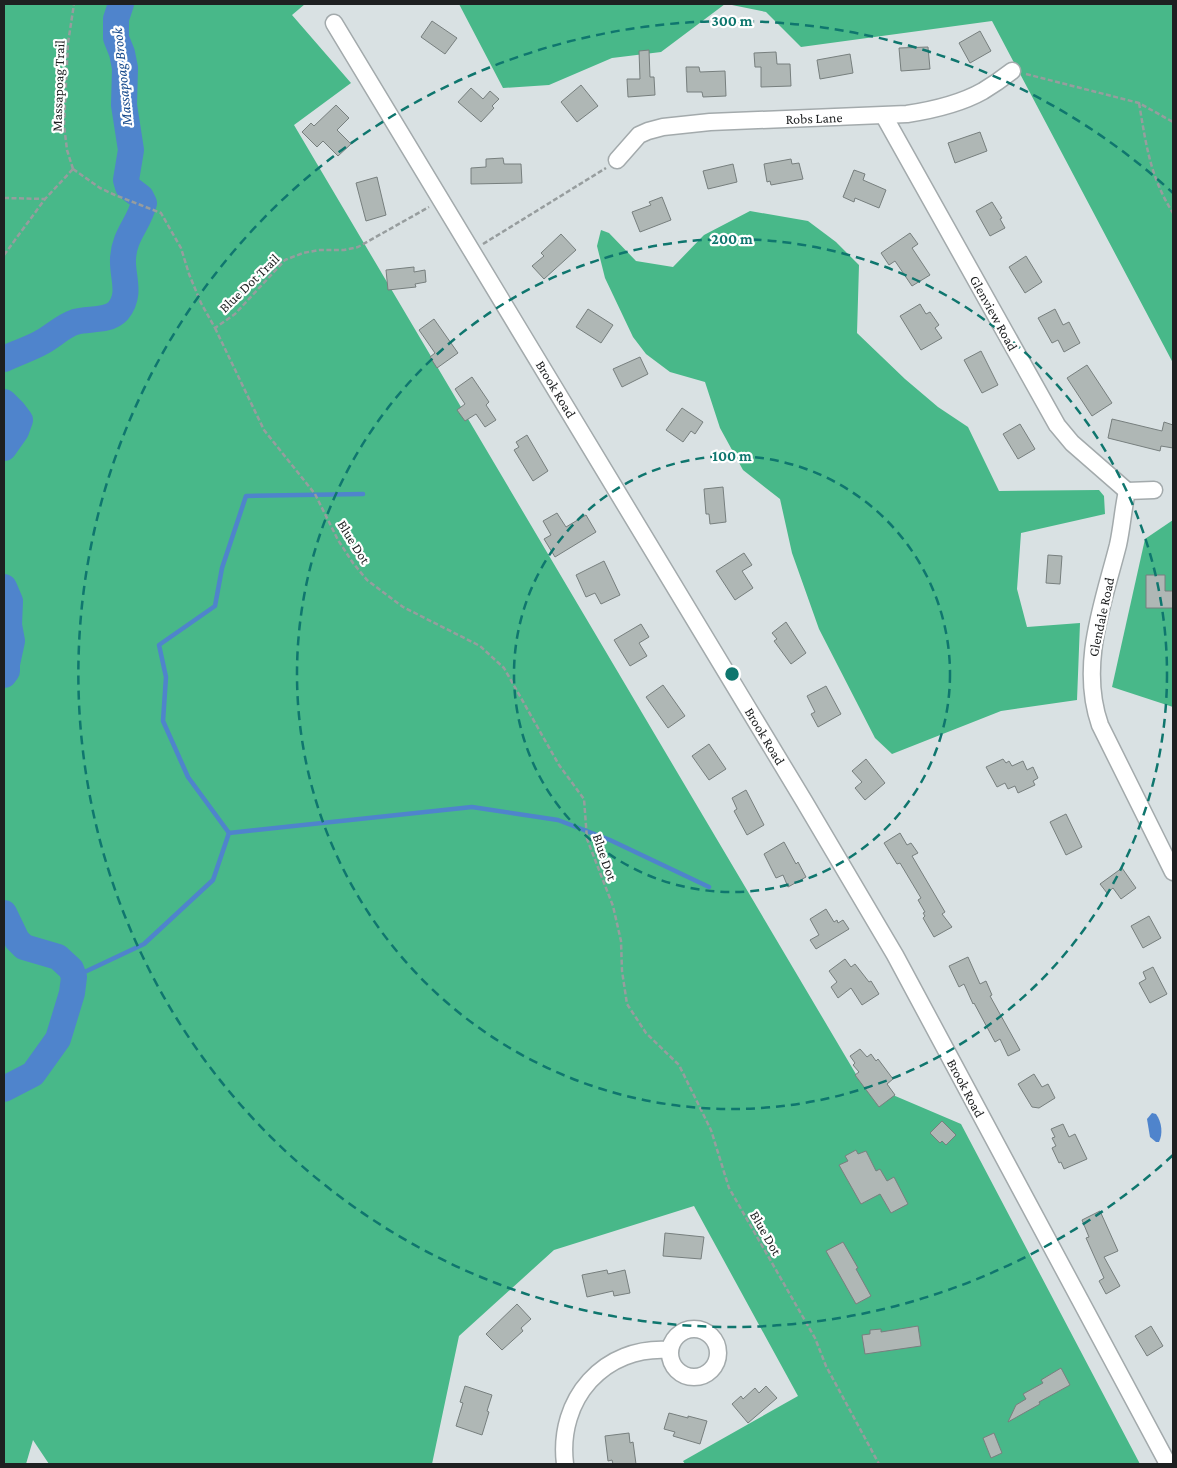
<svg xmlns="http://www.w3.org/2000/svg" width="1177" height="1468" viewBox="0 0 1177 1468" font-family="'Crimson Pro',serif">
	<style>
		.forest { fill: #48b889 }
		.water { fill: #4f84cc }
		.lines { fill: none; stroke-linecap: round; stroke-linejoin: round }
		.stream { stroke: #4f84cc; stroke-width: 4.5 }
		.river { stroke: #4f84cc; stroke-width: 26 }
		.building { fill: #afb7b5; stroke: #777f7e }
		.minor-casing { stroke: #a3aaac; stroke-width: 19 }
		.path { stroke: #979d9e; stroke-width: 2.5; stroke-dasharray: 5 2.5; stroke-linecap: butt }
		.minor { stroke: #fff; stroke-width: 16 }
		.ring { fill: none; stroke: #0f766e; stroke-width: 2.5; stroke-dasharray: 9 6 }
		.labels { text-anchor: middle; stroke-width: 4.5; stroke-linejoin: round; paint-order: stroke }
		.street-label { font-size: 14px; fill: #1e2021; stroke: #fff }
		.water-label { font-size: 15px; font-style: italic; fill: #14488b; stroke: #fff }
		.centre { fill: #0f766e; stroke: #fff; stroke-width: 2.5 }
		.ring-label { font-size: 15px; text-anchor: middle; font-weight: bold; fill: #0f766e; stroke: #fff; stroke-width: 4.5; stroke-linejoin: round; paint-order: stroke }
	</style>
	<rect width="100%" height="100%" fill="#d9e1e3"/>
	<g class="forest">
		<path d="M 4,4 L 305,4 L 292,15 L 351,83 L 294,125 L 860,1081 L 961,1124 L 1140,1464 L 685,1464 L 683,1461 L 798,1396 L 694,1206 L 554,1250 L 459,1336 L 432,1464 L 49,1464 L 33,1440 L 26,1464 L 4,1464 Z"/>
		<path d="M 459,4 L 725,4 L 661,52 L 612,58 L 549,85 L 503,88 Z"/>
		<path d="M 727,4 L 1173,4 L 1173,363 L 992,21 L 801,47 L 766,12 Z"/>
		<path d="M 750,211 L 808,221 L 836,242 L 859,265 L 857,333 L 905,379 L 938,407 L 968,427 L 999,491 L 1099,490 L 1104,496 L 1105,514 L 1021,533 L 1017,589 L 1027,627 L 1080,623 L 1077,700 L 1001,711 L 892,754 L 875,738 L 819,629 L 792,553 L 780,499 L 743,470 L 720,428 L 705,382 L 670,372 L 646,354 L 633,337 L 605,278 L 597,246 L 601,230 L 609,233 L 636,261 L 673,267 L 704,235 Z"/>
		<path d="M 1173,520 L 1173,707 L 1112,687 L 1145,539 Z"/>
	</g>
	<path class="water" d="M 1152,1113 L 1156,1114 C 1162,1122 1163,1134 1159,1142 L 1156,1142 L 1150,1137 L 1147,1119 Z"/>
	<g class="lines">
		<g class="stream">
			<path d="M 229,833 L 188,777 L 163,721 L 166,677 L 159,645 L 215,606 L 222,568 L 246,496 L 363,494"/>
			<path d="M 74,977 L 144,944 L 213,880 L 229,833 L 472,807 L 558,820 L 610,840 L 709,887"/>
		</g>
		<g class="river">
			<path d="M 4,359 C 16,353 30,349 42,342 C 53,336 63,326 75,322 C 88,318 108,322 118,311 C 132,294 122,277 123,259 C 124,235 139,224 144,203 L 141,197 L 128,187 L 126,180 L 131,150 L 124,105 L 125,68 L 122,53 L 116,38 L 116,19 L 121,4"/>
			<path d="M 4,402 L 14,412 L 20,420 L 16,431 L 4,448"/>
			<path d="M 4,587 L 10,601 L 9,625 L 12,641 L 7,664 L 7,671 L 4,675"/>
			<path d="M 4,913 L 17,940 L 24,947 L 58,957 L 71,969 L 74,977 L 72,993 L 58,1039 L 33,1074 L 4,1089"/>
		</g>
	</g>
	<g class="building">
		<path d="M 432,21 L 457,38 L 445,54 L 421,37 Z"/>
		<path d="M 980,31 L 991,51 L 970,63 L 959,43 Z"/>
		<path d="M 928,47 L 930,69 L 901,71 L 899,48 Z"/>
		<path d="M 649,50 L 650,77 L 654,77 L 655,95 L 628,97 L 627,79 L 640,79 L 639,51 Z"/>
		<path d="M 776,52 L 777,64 L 790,64 L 791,86 L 761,87 L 761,67 L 755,67 L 754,53 Z"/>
		<path d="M 850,54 L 853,73 L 820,79 L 817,60 Z"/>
		<path d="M 686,67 L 699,67 L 700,72 L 725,71 L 726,96 L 703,97 L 702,92 L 687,92 Z"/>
		<path d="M 581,85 L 598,106 L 577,122 L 561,102 Z"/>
		<path d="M 471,88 L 483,99 L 490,91 L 499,99 L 492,106 L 494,108 L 481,122 L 458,102 Z"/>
		<path d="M 336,105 L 349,118 L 337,130 L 351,144 L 338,156 L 323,141 L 317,147 L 302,132 L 311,123 L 314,126 Z"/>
		<path d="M 980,132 L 987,151 L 955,163 L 948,143 Z"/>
		<path d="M 503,158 L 504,164 L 521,164 L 522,183 L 471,184 L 471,168 L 486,167 L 486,159 Z"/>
		<path d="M 791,159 L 792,164 L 799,163 L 803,179 L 771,185 L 770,181 L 767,182 L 764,164 Z"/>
		<path d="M 733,164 L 737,182 L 708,189 L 703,171 Z"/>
		<path d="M 854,170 L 865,174 L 863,180 L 886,190 L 879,208 L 855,198 L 854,202 L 843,197 Z"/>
		<path d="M 377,177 L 386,215 L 366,221 L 356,183 Z"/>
		<path d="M 662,197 L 671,220 L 640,232 L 632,212 L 651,205 L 649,202 Z"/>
		<path d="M 992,202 L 1002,218 L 1000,219 L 1005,228 L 990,236 L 976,211 Z"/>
		<path d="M 910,233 L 918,244 L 912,248 L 930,275 L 912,286 L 895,261 L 889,265 L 881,253 Z"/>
		<path d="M 561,234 L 576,250 L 544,279 L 532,266 L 544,256 L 541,253 Z"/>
		<path d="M 1026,256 L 1042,282 L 1025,293 L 1009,267 Z"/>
		<path d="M 414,267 L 414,272 L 425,270 L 426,282 L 415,284 L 416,287 L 388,290 L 386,270 Z"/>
		<path d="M 920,304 L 926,314 L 930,312 L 939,325 L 935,328 L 942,338 L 921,350 L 900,316 Z"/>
		<path d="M 588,309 L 613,325 L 601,343 L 576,327 Z"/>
		<path d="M 1055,309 L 1063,325 L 1069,322 L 1080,343 L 1064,352 L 1058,340 L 1052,343 L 1038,318 Z"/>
		<path d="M 434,319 L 458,353 L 437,368 L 430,357 L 435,353 L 419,330 Z"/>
		<path d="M 981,351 L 998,385 L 982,393 L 964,360 Z"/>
		<path d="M 640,357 L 648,374 L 622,387 L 613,369 Z"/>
		<path d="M 1087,365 L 1112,403 L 1092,416 L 1067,378 Z"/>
		<path d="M 472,377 L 489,402 L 486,405 L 496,420 L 485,427 L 476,414 L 465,421 L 457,410 L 465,404 L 455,389 Z"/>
		<path d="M 682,408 L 703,422 L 695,434 L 691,431 L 683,442 L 666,430 Z"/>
		<path d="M 1112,419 L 1162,431 L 1164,422 L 1173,425 L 1173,448 L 1161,446 L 1160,451 L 1108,438 Z"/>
		<path d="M 1020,424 L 1035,449 L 1018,459 L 1003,434 Z"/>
		<path d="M 527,435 L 548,471 L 533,481 L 514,450 L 519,447 L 516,442 Z"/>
		<path d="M 723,487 L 726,522 L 710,524 L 709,514 L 706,514 L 704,489 Z"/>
		<path d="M 557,513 L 566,527 L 586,515 L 596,532 L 555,557 L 544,539 L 551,535 L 543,521 Z"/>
		<path d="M 744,553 L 752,565 L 742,571 L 753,588 L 735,600 L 716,571 Z"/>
		<path d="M 1048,555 L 1062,556 L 1060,584 L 1046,583 Z"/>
		<path d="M 604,561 L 620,595 L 601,604 L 595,593 L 586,597 L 576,575 Z"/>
		<path d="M 1146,575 L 1165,575 L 1165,591 L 1173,591 L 1173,608 L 1146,608 Z"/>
		<path d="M 786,622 L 806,653 L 791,664 L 774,641 L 777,639 L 772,633 Z"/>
		<path d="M 641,624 L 649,637 L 639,643 L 647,656 L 630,666 L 614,640 Z"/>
		<path d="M 663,685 L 685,716 L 668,728 L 646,697 Z"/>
		<path d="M 826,686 L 841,714 L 818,727 L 811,714 L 815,712 L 807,696 Z"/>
		<path d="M 709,744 L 726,769 L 709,780 L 692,756 Z"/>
		<path d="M 866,759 L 885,783 L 865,800 L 855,788 L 862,782 L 852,771 Z"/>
		<path d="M 1003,759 L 1006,763 L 1009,761 L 1012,766 L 1023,761 L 1027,770 L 1033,767 L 1038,778 L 1033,781 L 1035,785 L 1018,793 L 1015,786 L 1008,789 L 1005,783 L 997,787 L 986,767 Z"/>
		<path d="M 746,790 L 764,825 L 747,835 L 734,811 L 737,809 L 732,798 Z"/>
		<path d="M 1066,814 L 1082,847 L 1066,855 L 1050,822 Z"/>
		<path d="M 900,833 L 907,845 L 911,843 L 918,853 L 912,856 L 945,912 L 942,914 L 952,927 L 934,937 L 923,918 L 925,916 L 923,913 L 925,912 L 918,900 L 921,898 L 900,863 L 897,864 L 884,843 Z"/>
		<path d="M 784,842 L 796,864 L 798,862 L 806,877 L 788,887 L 783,875 L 776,878 L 764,854 Z"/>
		<path d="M 1122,868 L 1136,888 L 1121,899 L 1113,888 L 1107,893 L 1100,884 Z"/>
		<path d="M 826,909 L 834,922 L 837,920 L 838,923 L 843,920 L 849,929 L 816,949 L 810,940 L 819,935 L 810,919 Z"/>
		<path d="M 1149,916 L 1161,938 L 1143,948 L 1131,926 Z"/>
		<path d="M 968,957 L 980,984 L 986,981 L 992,995 L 990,996 L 1020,1050 L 1008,1056 L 1000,1039 L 995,1042 L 974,1003 L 973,1004 L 964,984 L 959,987 L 949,966 Z"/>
		<path d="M 845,959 L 851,967 L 855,964 L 869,982 L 871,981 L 879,994 L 862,1005 L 851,988 L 838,998 L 831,987 L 837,982 L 829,971 Z"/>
		<path d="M 1153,967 L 1167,994 L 1150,1003 L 1139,983 L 1146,979 L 1143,972 Z"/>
		<path d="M 860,1049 L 867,1057 L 871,1054 L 876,1061 L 878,1059 L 893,1079 L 887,1084 L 895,1095 L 879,1107 L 855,1075 L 859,1072 L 853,1065 L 855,1063 L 850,1056 Z"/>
		<path d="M 1034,1074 L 1042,1087 L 1048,1084 L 1055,1098 L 1039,1108 L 1032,1107 L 1018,1084 Z"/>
		<path d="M 942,1121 L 956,1135 L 946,1145 L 942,1141 L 940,1143 L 930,1133 Z"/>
		<path d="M 1063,1124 L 1069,1137 L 1075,1134 L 1087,1159 L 1064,1169 L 1061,1162 L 1059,1163 L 1052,1148 L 1056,1146 L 1052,1138 L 1055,1137 L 1051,1129 Z"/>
		<path d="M 856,1150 L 858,1154 L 866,1151 L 876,1171 L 880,1169 L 887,1181 L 894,1177 L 908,1204 L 891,1213 L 880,1194 L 861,1204 L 839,1165 L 848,1161 L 845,1156 Z"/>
		<path d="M 1100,1211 L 1118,1251 L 1104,1257 L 1120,1286 L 1106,1294 L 1099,1281 L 1104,1278 L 1086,1238 L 1089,1237 L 1082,1220 Z"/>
		<path d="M 665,1233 L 704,1237 L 701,1259 L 663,1256 Z"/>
		<path d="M 843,1242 L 858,1268 L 856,1269 L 871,1296 L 856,1304 L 826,1251 Z"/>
		<path d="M 607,1270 L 608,1274 L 625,1270 L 630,1293 L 614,1296 L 613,1291 L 587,1297 L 582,1275 Z"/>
		<path d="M 517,1304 L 531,1319 L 521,1328 L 523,1331 L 502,1350 L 486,1334 Z"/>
		<path d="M 918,1326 L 921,1346 L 865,1354 L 862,1335 L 870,1334 L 870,1330 L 881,1329 L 881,1332 Z"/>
		<path d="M 1151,1326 L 1163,1346 L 1147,1356 L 1135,1336 Z"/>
		<path d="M 1061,1368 L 1070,1385 L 1039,1402 L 1040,1404 L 1008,1422 L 1016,1405 L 1026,1399 L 1023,1394 L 1043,1383 L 1041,1380 Z"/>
		<path d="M 465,1386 L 492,1395 L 487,1411 L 489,1412 L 482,1435 L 456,1426 L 463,1403 L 460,1402 Z"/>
		<path d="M 766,1386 L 777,1398 L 748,1423 L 732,1404 L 741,1396 L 743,1399 L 755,1388 L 759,1393 Z"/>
		<path d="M 669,1413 L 688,1418 L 688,1416 L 707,1421 L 700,1444 L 673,1436 L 675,1432 L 664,1429 Z"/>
		<path d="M 629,1433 L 630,1443 L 633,1442 L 636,1464 L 613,1464 L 612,1460 L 608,1461 L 605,1436 Z"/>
		<path d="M 994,1433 L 1002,1453 L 991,1458 L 983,1438 Z"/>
	</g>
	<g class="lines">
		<defs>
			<g id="minor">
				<path d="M 334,23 L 804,801 L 895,955 L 1168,1464"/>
				<path d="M 884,116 L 1057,425 L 1072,443 L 1127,491"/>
				<path d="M 617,160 L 639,135 L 648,131 L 663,127 L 710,122 L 907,114 C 933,110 960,104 983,91 C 993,85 1003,78 1012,71"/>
				<path d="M 1154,490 L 1127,491 C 1123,509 1122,527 1118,545 C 1103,604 1079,665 1100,725 L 1173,872"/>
				<circle cx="694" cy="1353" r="24"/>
				<path d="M 565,1464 C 557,1399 604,1345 670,1350"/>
			</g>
		</defs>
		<use href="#minor" class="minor-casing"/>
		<g class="path">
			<path d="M 1026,74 L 1139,103 L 1173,122"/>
			<path d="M 1139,103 C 1146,144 1150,177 1173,213"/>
			<path d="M 73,169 L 100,188 L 115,195 L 161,213 L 181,248 L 189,274 L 201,303 L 215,328 L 235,314 L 285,260 L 303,253 L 319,250 L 344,250 L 358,247 L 429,207"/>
			<path d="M 73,169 L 67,150 L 64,125 L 68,43 L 74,4"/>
			<path d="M 4,198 L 45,199"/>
			<path d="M 483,244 L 606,168"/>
			<path d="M 4,255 L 45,199 L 73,169"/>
			<path d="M 215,328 L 264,430 L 315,494 L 338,540 L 353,563 L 367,580 L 403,607 L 480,646 L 504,668 L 559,765 L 584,799 L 587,839 L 613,906 L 621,941 L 622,971 L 627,1004 L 646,1033 L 679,1065 L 711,1130 L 729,1188 L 815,1338 L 826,1366 L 879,1464"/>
		</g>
		<use href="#minor" class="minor"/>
	</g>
	<g class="ring">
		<circle cx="732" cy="674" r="218"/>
		<circle cx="732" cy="674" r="435"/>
		<path d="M1173 1155A653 653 0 1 1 1173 193"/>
	</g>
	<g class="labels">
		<g class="street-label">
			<text transform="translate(58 86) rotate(-88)" y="5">Massapoag Trail</text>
			<text transform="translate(814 118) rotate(-2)" y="5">Robs Lane</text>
			<text transform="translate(249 283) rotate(-44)" y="5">Blue Dot Trail</text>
			<text transform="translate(994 313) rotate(61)" y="5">Glenview Road</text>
			<text transform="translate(556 389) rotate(59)" y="5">Brook Road</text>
			<text transform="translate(354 542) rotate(58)" y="5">Blue Dot</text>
			<text transform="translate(1101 617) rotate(-78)" y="5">Glendale Road</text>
			<text transform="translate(765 736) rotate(59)" y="5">Brook Road</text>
			<text transform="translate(605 857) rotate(71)" y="5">Blue Dot</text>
			<text transform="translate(966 1088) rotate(62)" y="5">Brook Road</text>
			<text transform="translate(766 1233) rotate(60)" y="5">Blue Dot</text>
		</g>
		<g class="water-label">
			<text transform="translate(122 77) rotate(-96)" y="5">Massapoag Brook</text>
		</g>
	</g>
	<circle cx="732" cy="674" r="8" class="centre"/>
	<g class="ring-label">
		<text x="732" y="26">300 m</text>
		<text x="732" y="244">200 m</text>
		<text x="732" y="461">100 m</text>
	</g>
	<rect width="1177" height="1468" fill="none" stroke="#1e2021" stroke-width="10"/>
</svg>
